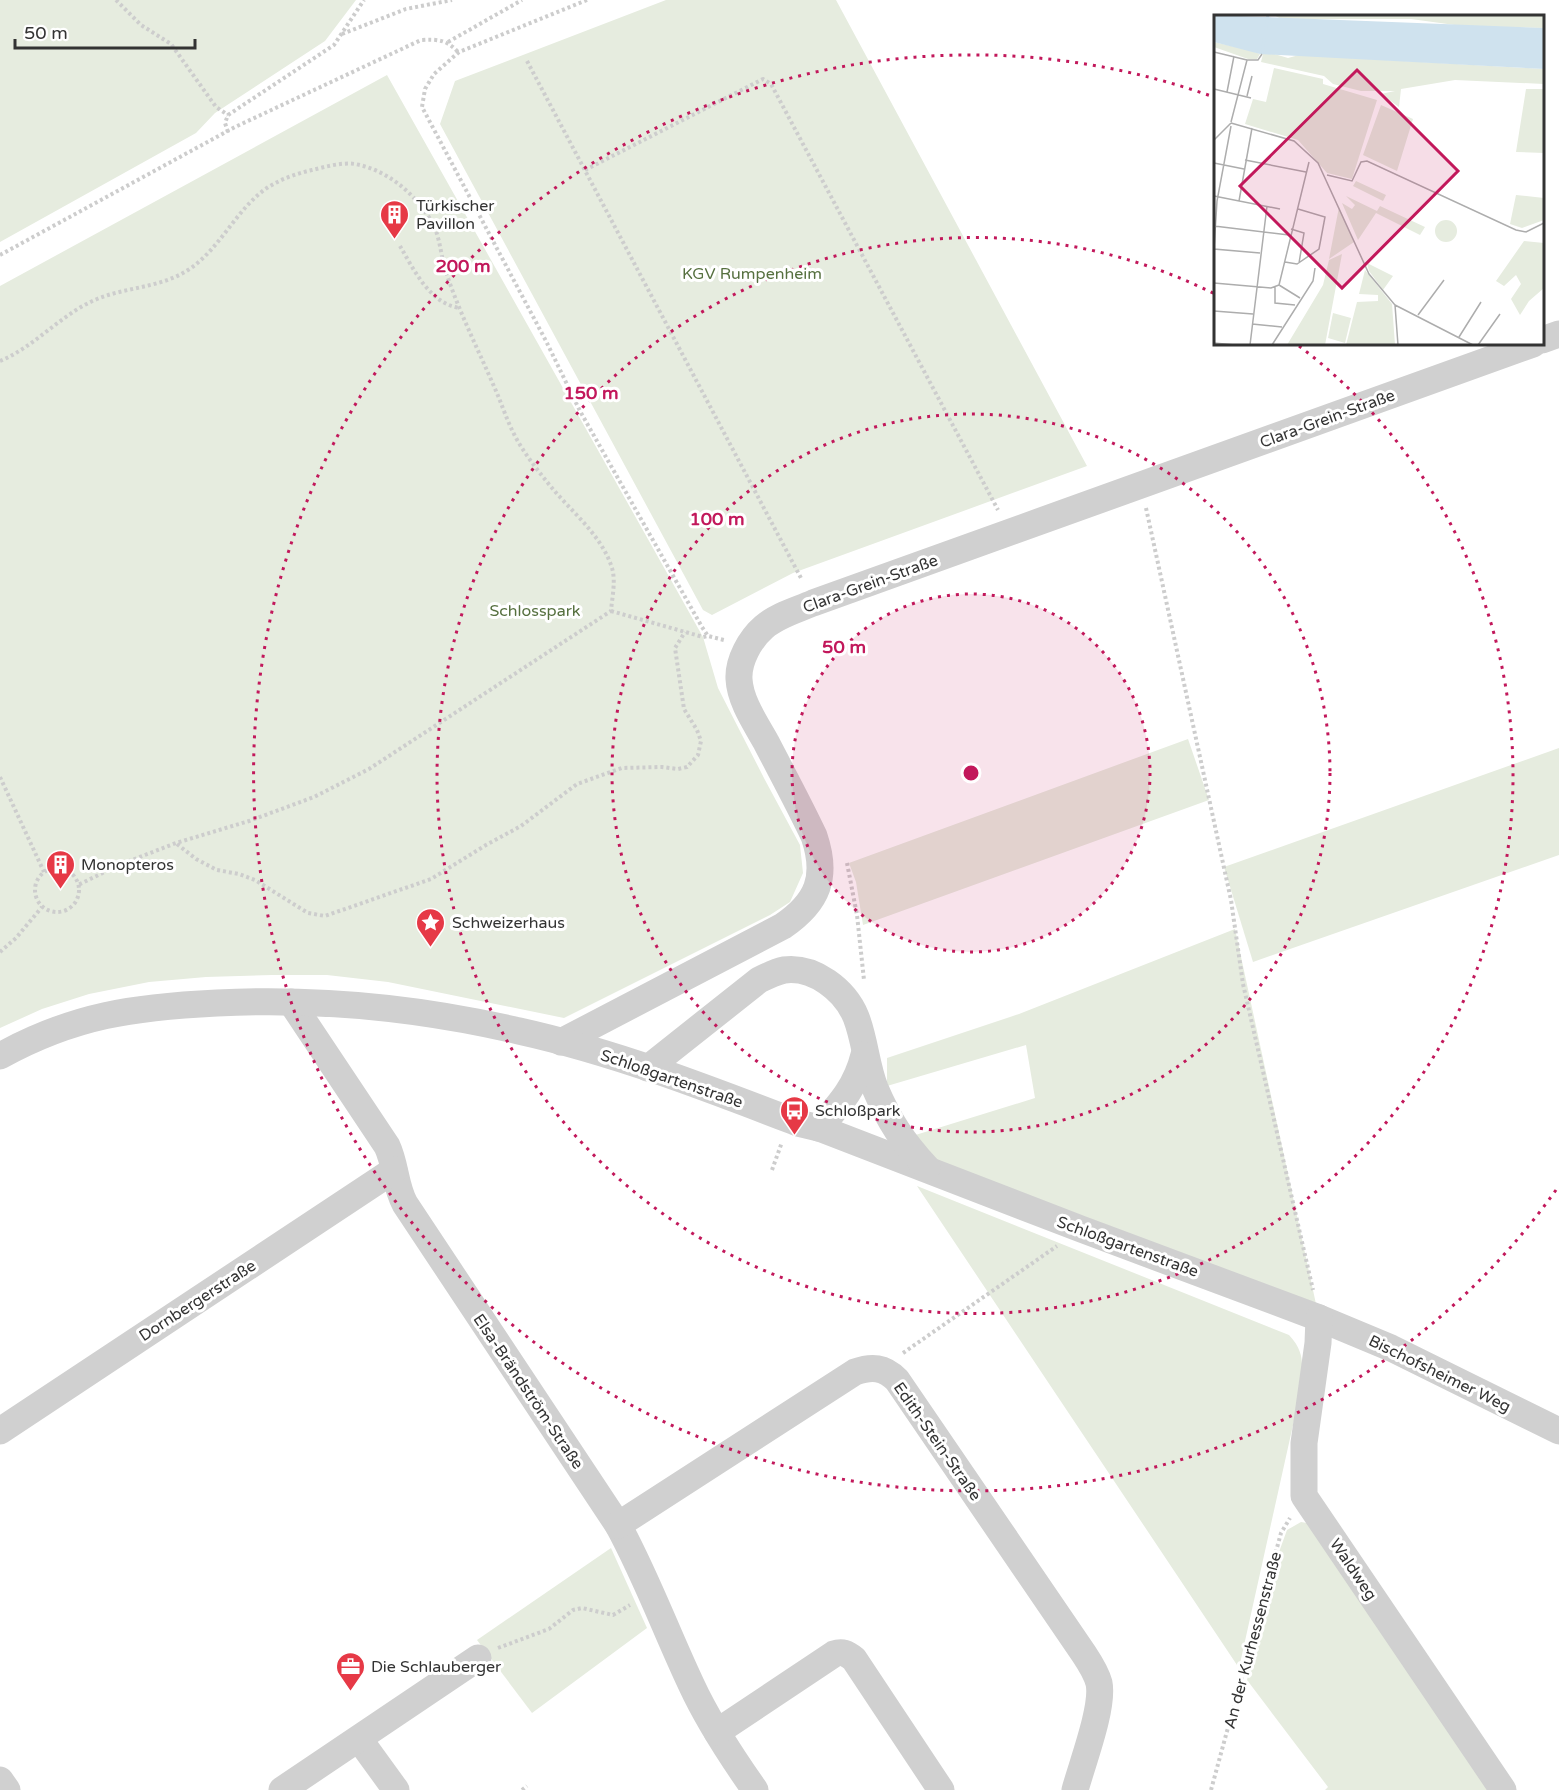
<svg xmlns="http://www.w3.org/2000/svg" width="1559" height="1790" viewBox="0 0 1559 1790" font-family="'Varela Round',sans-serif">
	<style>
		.green { fill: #e6ecdf }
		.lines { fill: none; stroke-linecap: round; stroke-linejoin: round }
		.path { stroke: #cdcdcd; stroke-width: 4; stroke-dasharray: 3 3; stroke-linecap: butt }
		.minor { stroke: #d0d0d0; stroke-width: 27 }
		.ring { fill: none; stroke: #c2185b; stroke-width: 3; stroke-dasharray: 3 6 }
		.labels { text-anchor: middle; stroke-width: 6; stroke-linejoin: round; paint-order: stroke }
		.poi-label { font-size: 16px; fill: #333; stroke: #fff; text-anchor: start }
		.park-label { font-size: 16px; fill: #56703f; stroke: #fff }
		.street-label { font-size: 16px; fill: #333; stroke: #fff }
		.inset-river { fill: none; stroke: #cfe2ee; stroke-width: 3 }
		.inset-road { fill: none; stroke: #adadad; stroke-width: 1.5 }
		.view { fill: #c2185b; fill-opacity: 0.15; stroke: #c2185b; stroke-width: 3 }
		.inset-edge { fill: none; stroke: #333; stroke-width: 3 }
		.centre { fill: #c2185b; stroke: #fff; stroke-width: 3 }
		.ring-label { font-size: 18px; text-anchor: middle; font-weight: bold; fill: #c2185b; stroke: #fff; stroke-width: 6; stroke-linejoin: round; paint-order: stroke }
	</style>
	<rect width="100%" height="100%" fill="#fff"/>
	<g class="green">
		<path d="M 0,0 L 356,0 L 325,41 L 215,113 L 196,133 L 0,242 Z"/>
		<path d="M 666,0 L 836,0 L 1087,466 L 793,573 L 712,615 L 703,610 L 440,124 L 455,81 Z"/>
		<path d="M 387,75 L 703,637 L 718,688 L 765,780 L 800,845 L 803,873 L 790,902 L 770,915 L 564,1018 L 388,982 L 327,975 L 272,975 L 206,977 L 149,982 L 89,994 L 42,1009 L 0,1028 L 0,286 Z"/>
		<path d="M 1188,739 L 1209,800 L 863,925 L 856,882 L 849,863 Z"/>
		<path d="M 1559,748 L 1559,855 L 1253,962 L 1224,867 Z"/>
		<path d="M 1235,929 L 1316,1304 L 937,1161 L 909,1137 L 1035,1098 L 1026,1045 L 887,1086 L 887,1058 L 1019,1014 Z"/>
		<path d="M 917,1186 L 1289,1335 C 1306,1353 1302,1366 1301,1389 L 1239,1668 Z"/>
		<path d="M 1301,1522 L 1319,1525 L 1494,1790 L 1325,1790 L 1328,1787 L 1247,1680 L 1279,1552 L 1287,1530 Z"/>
		<path d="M 611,1548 L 647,1628 L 532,1713 L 477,1640 Z"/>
	</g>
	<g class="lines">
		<g class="path">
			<path d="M 116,0 L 141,25 L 171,44 L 216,107 L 228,115"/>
			<path d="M 587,0 L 459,52 L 434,74 L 425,89 L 422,107 L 546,341 L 580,411 L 702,627 L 708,636 L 724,640"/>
			<path d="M 342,34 L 406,9 L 452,0"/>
			<path d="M 448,42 L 522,0"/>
			<path d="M 527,61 L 802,580"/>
			<path d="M 228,132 L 225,123 L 228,115 L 334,45 L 364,0"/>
			<path d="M 585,170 L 763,79 L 771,84 L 998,510"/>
			<path d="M 400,246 C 414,270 430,304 460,308"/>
			<path d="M 0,255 L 235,127 L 421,40 C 438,39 447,40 458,52"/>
			<path d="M 0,361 C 36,346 61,314 97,299 C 126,287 160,288 188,270 C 219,250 234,213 264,190 C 278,180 295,174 312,170 C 325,167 341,162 355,164 C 387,170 413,192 430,219 C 440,234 440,252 445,269 C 459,313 481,355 499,398 C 504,411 509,425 516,438 C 526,456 539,472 552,488 C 573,513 602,536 612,568 C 616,581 612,598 611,611 L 369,769 L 314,797 L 249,821 L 176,843 L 119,865 L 78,885"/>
			<path d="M 1146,508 L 1231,900 L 1243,984 L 1313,1290"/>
			<path d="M 611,611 L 703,637 L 708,636"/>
			<path d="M 0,777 L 44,872"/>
			<path d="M 177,844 L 196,859 L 217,870 L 239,874 L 255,880 L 308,913 L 325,916 L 431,879 L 486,845 L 521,826 L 577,784 L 622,768 L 662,767 L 678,769 L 687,767 L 698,755 L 701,741 L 697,730 L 684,709 L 675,648 L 685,632"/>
			<path d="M 847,863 L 857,915 L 864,980"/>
			<circle cx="57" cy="890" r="22"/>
			<path d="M 0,952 L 16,938 L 42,907"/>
			<path d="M 772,1170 L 782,1142"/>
			<path d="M 903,1353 L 1057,1246"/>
			<path d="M 498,1648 L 549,1629 L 573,1610 L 582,1608 L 613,1615 L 630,1605"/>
			<path d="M 522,1790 L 527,1786"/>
			<path d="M 1211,1790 L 1281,1533 L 1290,1518"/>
		</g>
		<g class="minor">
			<path d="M 1542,340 L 1559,334"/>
			<path d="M 291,1002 L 387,1146 C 396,1165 395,1186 405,1204 L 618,1525 C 646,1576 666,1631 691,1684 C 708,1721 731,1756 755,1790"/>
			<path d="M 561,1042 L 783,926 C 818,902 828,877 814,836 C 799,804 782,773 766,742 C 756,724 740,701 739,679 C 738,661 750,639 764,627 C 778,615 797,610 813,603 L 1533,344"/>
			<path d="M 0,1056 C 74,1015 135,1007 217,1003 C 318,998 420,1008 519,1031 C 614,1052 707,1088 798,1123 L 819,1128 L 1081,1229 L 1319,1318 L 1391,1348 L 1559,1431"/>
			<path d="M 648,1068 L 759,980 C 767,976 775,972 784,970 C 814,966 845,990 856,1017 C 865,1040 866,1065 875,1088 C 889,1121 903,1142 927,1168"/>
			<path d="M 819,1128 C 840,1104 856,1087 864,1055"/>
			<path d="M 1319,1318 L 1318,1343 L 1304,1443 L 1304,1496 L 1503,1790"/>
			<path d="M 0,1431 L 394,1170"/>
			<path d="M 618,1525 L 855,1372 C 872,1366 884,1367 897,1380 L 1084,1654 C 1090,1663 1096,1672 1099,1683 C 1104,1707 1082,1764 1075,1790"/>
			<path d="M 717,1732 L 834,1654 C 842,1651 847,1653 854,1659 L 941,1790"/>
			<path d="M 359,1739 L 396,1790"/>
			<path d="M 0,1780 L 7,1790"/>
			<path d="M 282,1790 L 478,1658"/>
		</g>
	</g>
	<circle cx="971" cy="773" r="179" fill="#c2185b" fill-opacity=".12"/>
	<g class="ring">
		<circle cx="971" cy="773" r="179"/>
		<circle cx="971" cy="773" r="359"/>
		<path d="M1299 346A538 538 0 1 1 1215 294"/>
		<path d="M1556 1190A718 718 0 1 1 1211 96"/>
	</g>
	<defs>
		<symbol id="building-pin" viewBox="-11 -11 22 30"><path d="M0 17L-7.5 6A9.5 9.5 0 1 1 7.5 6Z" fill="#e63946" stroke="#fff"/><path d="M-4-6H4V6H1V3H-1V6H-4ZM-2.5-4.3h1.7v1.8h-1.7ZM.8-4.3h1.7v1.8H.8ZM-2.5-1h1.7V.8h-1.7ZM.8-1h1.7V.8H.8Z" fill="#fff"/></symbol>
		<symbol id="sight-pin" viewBox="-11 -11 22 30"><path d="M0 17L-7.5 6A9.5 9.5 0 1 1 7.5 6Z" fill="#e63946" stroke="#fff"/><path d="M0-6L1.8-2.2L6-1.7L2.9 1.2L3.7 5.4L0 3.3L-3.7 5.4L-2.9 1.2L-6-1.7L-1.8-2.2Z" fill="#fff"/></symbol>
		<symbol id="bus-pin" viewBox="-11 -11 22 30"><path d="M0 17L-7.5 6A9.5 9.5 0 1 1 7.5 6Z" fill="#e63946" stroke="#fff"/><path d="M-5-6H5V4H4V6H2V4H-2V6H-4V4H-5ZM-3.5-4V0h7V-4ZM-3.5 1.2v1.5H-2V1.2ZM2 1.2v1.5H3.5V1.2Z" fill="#fff"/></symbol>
		<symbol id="office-pin" viewBox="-11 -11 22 30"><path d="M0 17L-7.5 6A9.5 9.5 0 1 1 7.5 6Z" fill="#e63946" stroke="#fff"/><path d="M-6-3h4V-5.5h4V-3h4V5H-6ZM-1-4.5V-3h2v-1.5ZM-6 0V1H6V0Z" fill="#fff"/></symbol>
	</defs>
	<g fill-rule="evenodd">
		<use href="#building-pin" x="378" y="198" width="33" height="45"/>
		<use href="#building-pin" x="44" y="848" width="33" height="45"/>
		<use href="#sight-pin" x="414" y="906" width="33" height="45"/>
		<use href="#bus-pin" x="778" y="1094" width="33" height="45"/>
		<use href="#office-pin" x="334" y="1650" width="33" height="45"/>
	</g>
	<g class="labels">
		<g class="poi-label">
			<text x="416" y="211">Türkischer<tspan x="416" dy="18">Pavillon</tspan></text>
			<text x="81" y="870">Monopteros</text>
			<text x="452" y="928">Schweizerhaus</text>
			<text x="815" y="1116">Schloßpark</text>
			<text x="371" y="1672">Die Schlauberger</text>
		</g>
		<g class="park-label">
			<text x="752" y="279">KGV Rumpenheim</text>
			<text x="535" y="616">Schlosspark</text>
		</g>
		<g class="street-label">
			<text transform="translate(1327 418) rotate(-20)" y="6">Clara-Grein-Straße</text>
			<text transform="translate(870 583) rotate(-20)" y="6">Clara-Grein-Straße</text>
			<text transform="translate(672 1078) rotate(19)" y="6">Schloßgartenstraße</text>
			<text transform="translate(1128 1246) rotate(20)" y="6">Schloßgartenstraße</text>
			<text transform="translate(197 1300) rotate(-33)" y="6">Dornbergerstraße</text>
			<text transform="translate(1440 1373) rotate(26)" y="6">Bischofsheimer Weg</text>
			<text transform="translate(529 1391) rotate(56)" y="6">Elsa-Brändström-Straße</text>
			<text transform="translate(938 1441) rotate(55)" y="6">Edith-Stein-Straße</text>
			<text transform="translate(1354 1569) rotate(56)" y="6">Waldweg</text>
			<text transform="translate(1252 1640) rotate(-75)" y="6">An der Kurhessenstraße</text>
		</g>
	</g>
	<g transform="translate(1214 15)">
		<rect width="330" height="330" fill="#fff"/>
		<path d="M 60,0 L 330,0 L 330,13 L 248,11 L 197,4 L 67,4 ZM 0,27 L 35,35 L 46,39 L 43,44 L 34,44 L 0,32 ZM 57,38 L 74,43 L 85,40 L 330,54 L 330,69 L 241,65 L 187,74 L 185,92 L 167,79 L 181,76 L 147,76 L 119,69 L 110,61 L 47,47 L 49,39 ZM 60,53 L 109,64 L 109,69 L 163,85 L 138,164 L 113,158 L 84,125 L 31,109 L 39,84 L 52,87 ZM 312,74 L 330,74 L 330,138 L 302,137 ZM 167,90 L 199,104 L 183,156 L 149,140 ZM 142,166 L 172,180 L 169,186 L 139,171 ZM 302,180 L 330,183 L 330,205 L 308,213 L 296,209 ZM 132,181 L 163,196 L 166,191 L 211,212 L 206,220 L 162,198 L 144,225 L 128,188 L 138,194 L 141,190 ZM 125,192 L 140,227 L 115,244 ZM221 216a11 11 0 1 1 22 0a11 11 0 1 1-22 0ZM 310,226 L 330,228 L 330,273 L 315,286 L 306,300 L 297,284 L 307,269 L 302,260 L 290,271 L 282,266 ZM 128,239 L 111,330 L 73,330 L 109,270 L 115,245 ZM 153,248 L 179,261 L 169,275 L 155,256 ZM 151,255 L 178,289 L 181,330 L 132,330 L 143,287 L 164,286 L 164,280 L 145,279 ZM 119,298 L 137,303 L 131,328 L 114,323 Z" fill="#e6ecdf"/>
		<path d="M 0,0 L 330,13 L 330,54 L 46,39 L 0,27 Z" fill="#cfe2ee"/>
		<path class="inset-river" d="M 48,38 L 54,0"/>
		<path class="inset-road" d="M 0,37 L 33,45M 33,45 L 44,45 L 48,39M 0,74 L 37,83M 13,77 L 20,41M 33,81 L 38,61M 17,107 L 33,45M 17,108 L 80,126 L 104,148 L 155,259 L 181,290 L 184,330M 17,111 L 3,186 L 0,234 L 46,238M 0,125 L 17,108M 31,145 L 92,157M 0,148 L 30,154M 113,160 L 138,166 L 147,147 L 153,146 L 302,215 L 312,217 L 330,208M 0,181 L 66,194M 25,186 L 38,113M 0,211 L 75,220M 77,214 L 90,218 L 85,248M 71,247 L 83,249 L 105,234 L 111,202 L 84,194M 0,268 L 57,273 L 65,270M 65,270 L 95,147M 65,270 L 86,283M 61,272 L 61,288 L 81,290M 181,290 L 259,330M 0,296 L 39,299M 204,300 L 230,265M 38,309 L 68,312M 245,322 L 267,287M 0,328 L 21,330M 36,330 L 53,191M 58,330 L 99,266 L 101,253M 264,330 L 286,299"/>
		<path class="view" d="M 143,55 L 244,156 L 128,273 L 26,171 Z"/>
		<rect width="330" height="330" class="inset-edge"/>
	</g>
	<circle cx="971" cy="773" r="9" class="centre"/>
	<g class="ring-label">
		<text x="463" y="272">200 m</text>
		<text x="591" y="399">150 m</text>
		<text x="717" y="525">100 m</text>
		<text x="844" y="653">50 m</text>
	</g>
	<path d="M15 39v9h180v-9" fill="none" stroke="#333333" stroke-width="3"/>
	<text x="24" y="39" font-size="18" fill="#333333" stroke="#ffffff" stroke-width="4.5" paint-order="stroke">50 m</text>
</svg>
